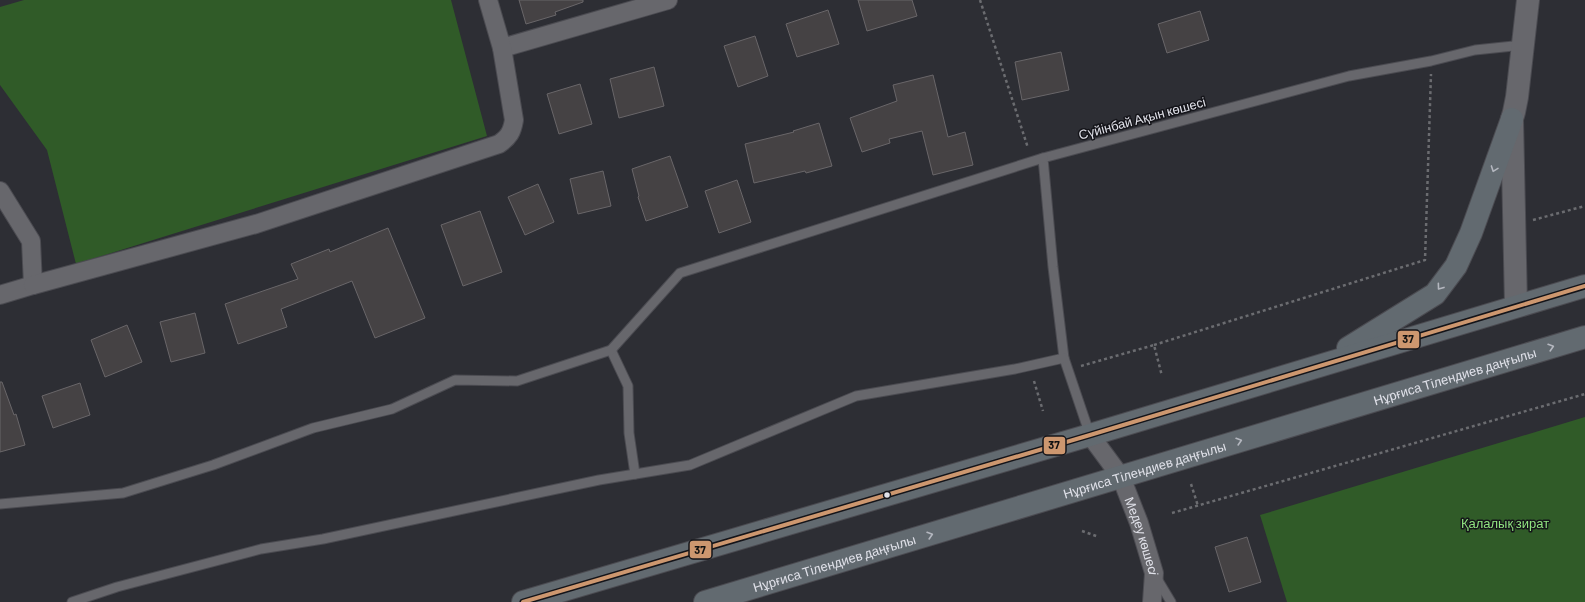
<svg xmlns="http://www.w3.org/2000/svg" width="1585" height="602" viewBox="0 0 1585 602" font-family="Barlow,sans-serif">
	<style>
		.green { fill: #305b28 }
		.building { fill: #454244; stroke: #696669 }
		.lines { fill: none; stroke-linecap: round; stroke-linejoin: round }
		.service-casing { stroke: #4b4b51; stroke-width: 11 }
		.minor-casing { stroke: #4b4b51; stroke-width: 20 }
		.tertiary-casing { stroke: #4b4b51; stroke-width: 24 }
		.primary-casing { stroke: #4b4b51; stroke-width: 24 }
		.path { stroke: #6b6c70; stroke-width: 2.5; stroke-dasharray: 3 3; stroke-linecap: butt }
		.service { stroke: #67676c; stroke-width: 9 }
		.minor { stroke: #67676c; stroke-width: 18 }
		.tertiary { stroke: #67676c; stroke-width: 22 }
		.primary { stroke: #626a70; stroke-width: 22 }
		.bus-1-casing { stroke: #141419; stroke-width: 7 }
		.bus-1 { stroke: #cd976f; stroke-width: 4 }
		.oneway { stroke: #b4b7bf }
		.bus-dot { fill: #e0e1e9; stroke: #141419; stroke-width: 1.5 }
		.labels { text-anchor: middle; stroke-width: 3; stroke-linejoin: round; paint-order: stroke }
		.street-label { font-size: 13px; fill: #e0e1e9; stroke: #141419 }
		.park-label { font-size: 13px; fill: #90e480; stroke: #141419 }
		.line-badge { stroke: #141419; stroke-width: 1.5 }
		.pale-badge-label { font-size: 11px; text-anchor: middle; font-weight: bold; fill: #111 }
	</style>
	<rect width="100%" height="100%" fill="#2d2e34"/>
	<g class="green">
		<path d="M 24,0 L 451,0 L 487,136 L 76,264 L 47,150 L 0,85 L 0,7 Z"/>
		<path d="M 1585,417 L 1585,602 L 1287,602 L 1260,515 Z"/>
	</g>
	<g class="building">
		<path d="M 519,0 L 583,0 L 583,2 L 555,12 L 556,15 L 526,24 Z"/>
		<path d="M 858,0 L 912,0 L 917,16 L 867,31 Z"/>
		<path d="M 828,10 L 839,44 L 797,57 L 786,24 Z"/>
		<path d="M 1200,11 L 1209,40 L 1167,53 L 1158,24 Z"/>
		<path d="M 755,36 L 768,76 L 738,87 L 724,46 Z"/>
		<path d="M 1061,52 L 1069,90 L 1022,100 L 1015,62 Z"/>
		<path d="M 654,67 L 664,106 L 619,118 L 610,79 Z"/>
		<path d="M 933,75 L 948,137 L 965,132 L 973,165 L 933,175 L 922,131 L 889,139 L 890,143 L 862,152 L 850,118 L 897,101 L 893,85 Z"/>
		<path d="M 580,84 L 592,124 L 559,134 L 547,94 Z"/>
		<path d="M 819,123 L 832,166 L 806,173 L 805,171 L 754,183 L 745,144 L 794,132 L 793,131 Z"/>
		<path d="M 670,156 L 688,207 L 646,221 L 638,197 L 639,196 L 632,169 Z"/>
		<path d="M 603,171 L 611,206 L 578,214 L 570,179 Z"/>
		<path d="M 737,180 L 751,222 L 719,233 L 705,191 Z"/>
		<path d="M 538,184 L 554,222 L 525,235 L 508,197 Z"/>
		<path d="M 480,211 L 502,272 L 463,286 L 441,225 Z"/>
		<path d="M 388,228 L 425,318 L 375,338 L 352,281 L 281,309 L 287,327 L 238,344 L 225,304 L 298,279 L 291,264 L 329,249 L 330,252 Z"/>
		<path d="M 195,313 L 205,353 L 171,362 L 160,322 Z"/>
		<path d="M 127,325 L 142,362 L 105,377 L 91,340 Z"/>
		<path d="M 0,382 L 2,382 L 14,415 L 16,414 L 25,445 L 0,452 Z"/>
		<path d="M 80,383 L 90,415 L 53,428 L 42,396 Z"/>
		<path d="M 1247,537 L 1261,582 L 1229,592 L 1215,547 Z"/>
	</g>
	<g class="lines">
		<defs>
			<g id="service">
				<path d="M 611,350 L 628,386 L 629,433 L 635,474"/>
				<path d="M 1090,435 L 1064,358 L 1053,267 L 1043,158 L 1349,76 L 1431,61 L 1475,50 L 1523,45"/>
				<path d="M 0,504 L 123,493 L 213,465 L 313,428 L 392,409 L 455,380 L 517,381 L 611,350 L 680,273 L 1043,158"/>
				<path d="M 1156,577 L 1171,602"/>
				<path d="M 72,602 L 117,587 L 261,549 L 323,539 L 599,480 L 690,465 L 856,396 L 1015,369 L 1064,358"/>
			</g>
			<g id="minor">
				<path d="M 502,48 L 668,0"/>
				<path d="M 0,191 L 31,241 L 33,285 L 0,295"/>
				<path d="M 33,285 L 256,224 L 499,144 C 509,137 512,132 514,120 L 502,48 L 488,0"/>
				<path id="s1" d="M 1090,435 L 1121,477 L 1139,523 L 1154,573 L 1152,602"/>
			</g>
			<path id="tertiary" d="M 1516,306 L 1512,119 L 1514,112 L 1517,97 L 1528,0"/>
			<g id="primary">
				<path d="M 1348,348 L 1435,294 L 1456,266 L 1471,233 L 1512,119"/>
				<path d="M 523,602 L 1090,435 L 1585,286"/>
				<path id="s2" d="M 705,602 L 1585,337"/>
			</g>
		</defs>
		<use href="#service" class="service-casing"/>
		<use href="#minor" class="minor-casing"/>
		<use href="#tertiary" class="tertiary-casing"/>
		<use href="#primary" class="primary-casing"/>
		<g class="path">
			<path d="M 980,0 L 1028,148"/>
			<path d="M 1533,220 L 1585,206"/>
			<path d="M 1154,345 L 1425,260 L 1431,74"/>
			<path d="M 1081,366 L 1154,345 L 1162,376"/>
			<path d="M 1034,381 L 1043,411"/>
			<path d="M 1191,484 L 1198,506"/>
			<path d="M 1172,513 L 1585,394"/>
			<path d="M 1082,531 L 1099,537"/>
		</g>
		<use href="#service" class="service"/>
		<use href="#minor" class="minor"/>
		<use href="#tertiary" class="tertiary"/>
		<use href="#primary" class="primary"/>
		<defs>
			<path id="bus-1" d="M 523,602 L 1090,435 L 1585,286"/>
		</defs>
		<use href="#bus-1" class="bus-1-casing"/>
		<use href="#bus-1" class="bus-1"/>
	</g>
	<defs><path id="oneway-chevron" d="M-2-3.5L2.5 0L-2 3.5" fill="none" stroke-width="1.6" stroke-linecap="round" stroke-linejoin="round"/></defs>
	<g class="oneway">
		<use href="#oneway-chevron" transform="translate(1494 169) rotate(110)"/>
		<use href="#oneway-chevron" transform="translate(1440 287) rotate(126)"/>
		<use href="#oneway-chevron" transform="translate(1551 347) rotate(-17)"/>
		<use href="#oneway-chevron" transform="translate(1239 441) rotate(-17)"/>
		<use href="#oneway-chevron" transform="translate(930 535) rotate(-17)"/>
	</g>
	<circle class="bus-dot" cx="887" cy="495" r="3.5"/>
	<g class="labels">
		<g class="street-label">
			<text transform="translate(1142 118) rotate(-15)" y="5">Сүйінбай Ақын көшесі</text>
			<text dy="5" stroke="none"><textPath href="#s2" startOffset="783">Нұрғиса Тілендиев даңғылы</textPath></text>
			<text dy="5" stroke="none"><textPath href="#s2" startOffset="459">Нұрғиса Тілендиев даңғылы</textPath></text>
			<text dy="5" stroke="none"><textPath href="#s1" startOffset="115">Медеу көшесі</textPath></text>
			<text dy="5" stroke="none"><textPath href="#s2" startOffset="135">Нұрғиса Тілендиев даңғылы</textPath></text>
		</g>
		<g class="park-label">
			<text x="1505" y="528">Қалалық зират</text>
		</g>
	</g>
	<g class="line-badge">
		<rect x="1397" y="330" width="23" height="19" rx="4" fill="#cd976f"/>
		<rect x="1043" y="436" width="23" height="19" rx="4" fill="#cd976f"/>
		<rect x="689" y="540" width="23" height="19" rx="4" fill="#cd976f"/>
	</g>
	<g class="pale-badge-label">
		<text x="1408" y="343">37</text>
		<text x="1054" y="449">37</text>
		<text x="700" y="554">37</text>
	</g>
</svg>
